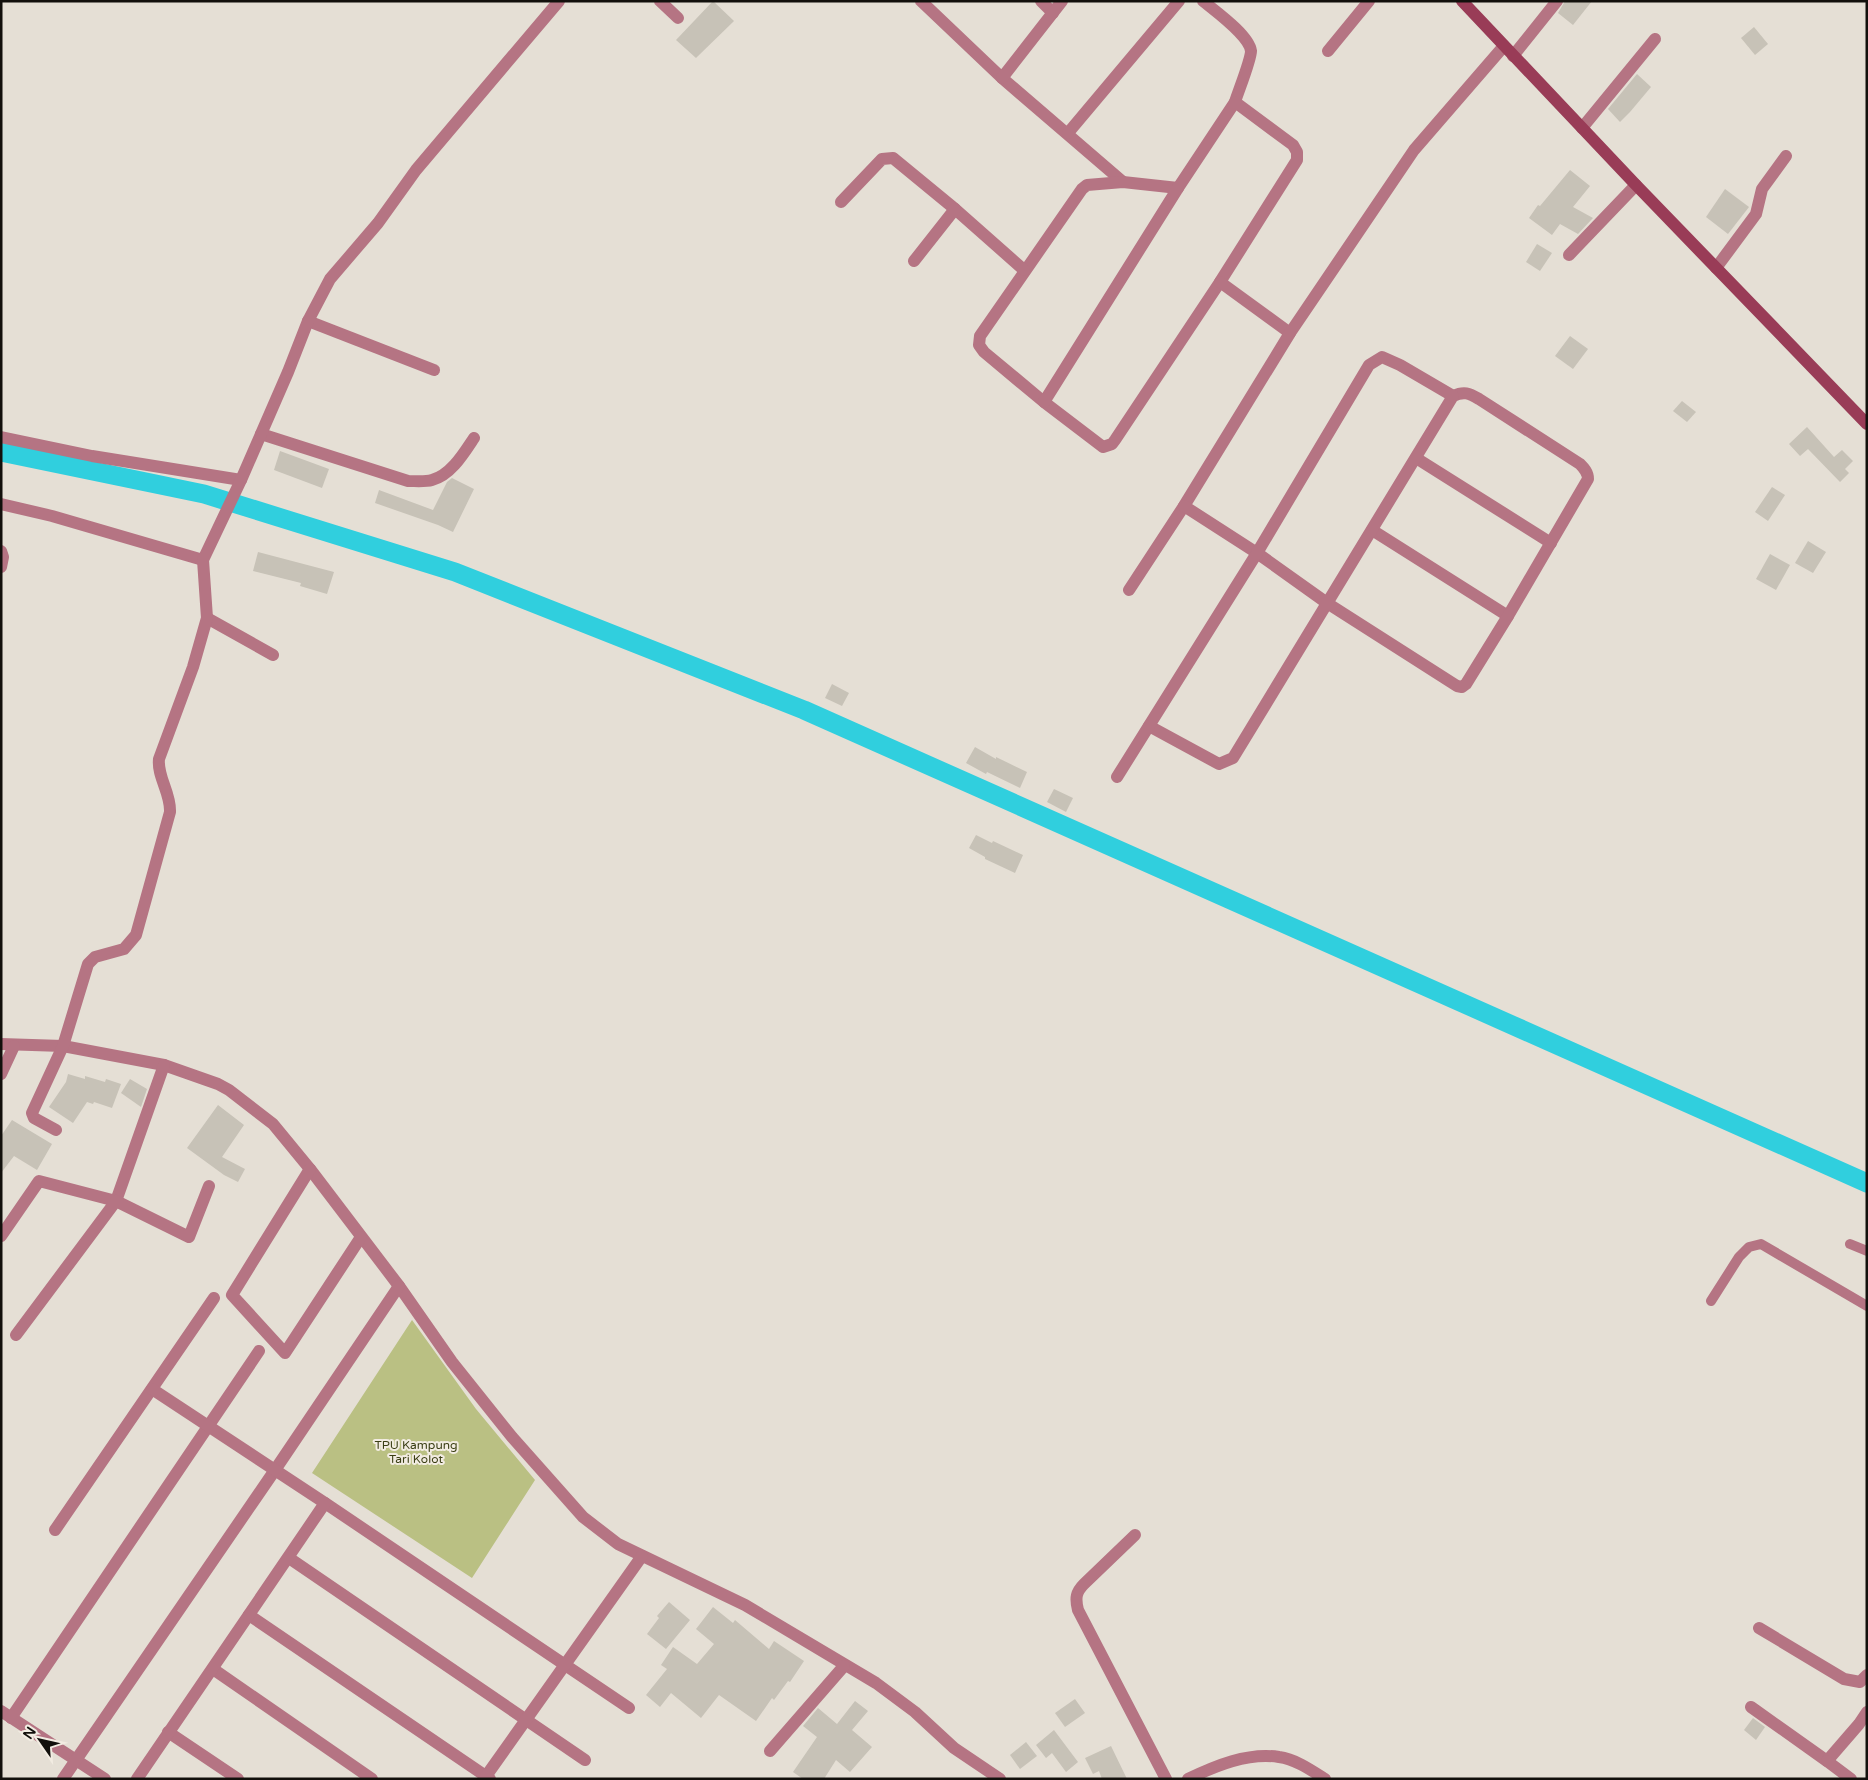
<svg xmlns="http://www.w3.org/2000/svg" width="1868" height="1780" viewBox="0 0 1868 1780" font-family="'Varela Round',sans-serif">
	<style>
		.green { fill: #bac083 }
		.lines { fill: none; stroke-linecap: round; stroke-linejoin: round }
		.canal { stroke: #30cfde; stroke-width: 19 }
		.building { fill: #c7c2b7 }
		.lane { stroke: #b57483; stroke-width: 10 }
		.street { stroke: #b57483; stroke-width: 12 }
		.secondary { stroke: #993c57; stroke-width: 12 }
		.labels { text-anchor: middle; stroke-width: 4; stroke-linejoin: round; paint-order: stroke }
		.park-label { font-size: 12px; fill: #3a3e14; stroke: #f2ece2 }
	</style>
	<rect width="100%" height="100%" fill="#e5dfd5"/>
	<path class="green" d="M 412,1320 L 476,1409 L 535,1480 L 472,1578 L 312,1473 Z"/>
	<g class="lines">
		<path class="canal" d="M 1,452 L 204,494 L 455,572 L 804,710 L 1867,1183"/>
	</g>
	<g class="building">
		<path d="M 713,1 L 734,21 L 696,58 L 676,40 Z"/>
		<path d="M 1565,1 L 1592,1 L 1573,25 L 1558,13 Z"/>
		<path d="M 1754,27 L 1768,44 L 1755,55 L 1741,38 Z"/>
		<path d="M 1637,74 L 1651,87 L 1630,112 L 1620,122 L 1608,109 Z"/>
		<path d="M 1570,170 L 1590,186 L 1573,207 L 1593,218 L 1578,234 L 1560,224 L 1552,235 L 1529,218 L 1538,205 L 1540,206 Z"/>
		<path d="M 1725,189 L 1749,207 L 1728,234 L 1706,217 Z"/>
		<path d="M 1537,244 L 1552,253 L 1540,271 L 1526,262 Z"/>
		<path d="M 1570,336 L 1588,349 L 1573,369 L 1555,356 Z"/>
		<path d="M 1682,401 L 1696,412 L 1687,422 L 1673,411 Z"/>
		<path d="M 1807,427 L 1834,457 L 1842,450 L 1853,461 L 1845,469 L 1849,473 L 1840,482 L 1808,449 L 1800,456 L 1789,444 Z"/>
		<path d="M 280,451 L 329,469 L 322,488 L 274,470 Z"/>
		<path d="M 452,478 L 474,489 L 453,532 L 438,525 L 375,503 L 379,490 L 433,510 L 447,482 Z"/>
		<path d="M 1772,487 L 1785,495 L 1768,521 L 1755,512 Z"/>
		<path d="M 1808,541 L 1826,552 L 1813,573 L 1795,563 Z"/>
		<path d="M 258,552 L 334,572 L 327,594 L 300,586 L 301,583 L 253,571 Z"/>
		<path d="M 1770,554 L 1790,565 L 1776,590 L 1756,579 Z"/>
		<path d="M 832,684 L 849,693 L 842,706 L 825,698 Z"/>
		<path d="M 975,747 L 996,759 L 996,757 L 1027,772 L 1020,788 L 987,772 L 986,774 L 966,763 Z"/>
		<path d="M 1054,789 L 1073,798 L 1066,812 L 1047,802 Z"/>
		<path d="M 976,835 L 992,843 L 993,841 L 1023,855 L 1015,873 L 985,859 L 985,857 L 969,848 Z"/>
		<path d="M 68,1074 L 85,1079 L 85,1076 L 105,1082 L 106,1079 L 121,1084 L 112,1108 L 94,1102 L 93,1104 L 87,1102 L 73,1123 L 49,1107 L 66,1082 Z"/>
		<path d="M 130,1079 L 147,1089 L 141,1107 L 121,1093 Z"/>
		<path d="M 218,1105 L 244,1125 L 222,1157 L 245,1169 L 238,1182 L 224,1175 L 187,1148 Z"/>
		<path d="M 12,1120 L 52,1144 L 37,1170 L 14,1156 L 1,1173 L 1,1136 Z"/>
		<path d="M 669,1602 L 690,1620 L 666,1649 L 647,1634 L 659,1618 L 657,1616 Z"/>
		<path d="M 713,1607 L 733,1623 L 735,1620 L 769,1649 L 774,1641 L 804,1661 L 790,1682 L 788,1681 L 774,1700 L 772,1698 L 756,1721 L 719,1695 L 701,1718 L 671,1693 L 660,1707 L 646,1695 L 667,1669 L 661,1665 L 673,1647 L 697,1664 L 714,1644 L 696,1629 Z"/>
		<path d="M 1075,1699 L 1085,1713 L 1065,1727 L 1055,1713 Z"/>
		<path d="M 855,1701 L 868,1711 L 852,1730 L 872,1747 L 850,1772 L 836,1760 L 824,1779 L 803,1779 L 793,1772 L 817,1737 L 803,1726 L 818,1708 L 837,1724 Z"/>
		<path d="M 1753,1718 L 1765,1727 L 1756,1740 L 1744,1730 Z"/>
		<path d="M 1054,1730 L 1078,1762 L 1066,1772 L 1052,1753 L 1046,1758 L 1036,1745 Z"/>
		<path d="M 1026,1742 L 1037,1756 L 1020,1769 L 1010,1755 Z"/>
		<path d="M 1111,1746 L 1127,1779 L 1102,1779 L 1099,1771 L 1093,1774 L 1085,1758 Z"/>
	</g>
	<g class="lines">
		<g class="lane">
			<path d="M 1850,1244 L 1867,1251"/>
			<path d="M 1711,1301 L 1739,1257 L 1749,1247 L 1761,1244 L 1867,1306"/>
		</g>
		<g class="street">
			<path d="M 660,1 L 678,18"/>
			<path d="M 921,1 L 1002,78 L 1123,182"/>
			<path d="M 1041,1 L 1053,13"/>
			<path d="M 1328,51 L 1369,1"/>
			<path d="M 1513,56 L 1557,1"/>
			<path d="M 1002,78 L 1062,1"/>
			<path d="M 1582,128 L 1655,39"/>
			<path d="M 1068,133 L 1179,1"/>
			<path d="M 1178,188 L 1123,182 L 1087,185 L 1082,189 L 980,336 L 979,345 L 984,352 L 1044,402 L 1103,447 L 1112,444 L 1115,440 L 1220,282 L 1297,160 L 1297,152 L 1293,145 L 1235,102 C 1238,92 1251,60 1251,51 C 1249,35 1215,11 1203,1"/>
			<path d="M 841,202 L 882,159 L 893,158 L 955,209 L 1024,270"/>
			<path d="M 1569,255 L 1636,185"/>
			<path d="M 914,261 L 955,209"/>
			<path d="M 1716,268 L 1756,214 L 1762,189 L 1786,156"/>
			<path d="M 1220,282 L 1290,333"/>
			<path d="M 308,321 L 434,370"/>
			<path d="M 1044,402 L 1178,188 L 1235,102"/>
			<path d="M 261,434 L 408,481 C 416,481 425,482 432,480 C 451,475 464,453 474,438"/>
			<path d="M 1,437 L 92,456 L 241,480"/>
			<path d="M 1416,458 L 1551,543"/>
			<path d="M 1,504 L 52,516 L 203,560"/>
			<path d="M 1372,530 L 1508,616"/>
			<path d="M 1,551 L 3,557 L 1,567"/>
			<path d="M 1129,590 L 1184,506 L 1290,333 L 1414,150 L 1504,46"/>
			<path d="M 207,618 L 273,655"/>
			<path d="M 1149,726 L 1219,764 L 1233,758 L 1453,396 C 1464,391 1469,393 1479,399 L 1580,464 C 1584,468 1588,472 1588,479 L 1508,616 L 1466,684 L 1462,687 L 1457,686 L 1327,603 L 1257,553 L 1184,506"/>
			<path d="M 1117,777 L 1257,553 L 1369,365 L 1382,357 L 1400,365 L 1453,396"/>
			<path d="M 1,1044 L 63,1046 L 164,1065 L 218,1084 L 229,1090 L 273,1124 L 310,1169 L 399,1286 L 452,1362 L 512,1437 L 583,1517 L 618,1544 L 745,1605 L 876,1683 L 915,1712 L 954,1748 L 1000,1779"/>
			<path d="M 1,1074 L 14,1046"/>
			<path d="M 56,1130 L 34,1118 L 32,1113 L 63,1046 L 88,964 L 95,957 L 124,949 L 136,935 L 170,812 C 171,793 157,777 159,759 L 193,667 L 207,618 L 203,560 L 241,480 L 288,372 L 308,321 L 330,279 L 378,223 L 416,170 L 559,1"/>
			<path d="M 310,1169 L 232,1295 L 285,1353 L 361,1237"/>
			<path d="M 1,1236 L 39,1181 L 116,1201 L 164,1065"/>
			<path d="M 16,1335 L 116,1201 L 189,1237 L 209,1186"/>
			<path d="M 325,1503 L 629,1708"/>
			<path d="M 55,1530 L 214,1298"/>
			<path d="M 1135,1535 L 1084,1584 C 1076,1592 1075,1598 1078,1610 L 1166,1779"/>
			<path d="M 289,1558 L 585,1760"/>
			<path d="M 249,1615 L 490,1779"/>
			<path d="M 1759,1628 L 1844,1679 L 1860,1682 L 1867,1675"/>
			<path d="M 213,1669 L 372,1779"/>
			<path d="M 1751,1707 L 1827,1761 L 1859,1724 L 1867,1712"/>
			<path d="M 1,1711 L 105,1779"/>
			<path d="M 11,1718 L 259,1351"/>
			<path d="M 168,1732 L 238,1779"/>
			<path d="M 770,1751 L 844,1666"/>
			<path d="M 1827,1761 L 1851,1779"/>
			<path d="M 63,1779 L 275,1470 L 399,1286"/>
			<path d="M 137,1779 L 325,1503 L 152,1389"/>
			<path d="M 484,1779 L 642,1556"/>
			<path d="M 1188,1779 C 1215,1766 1248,1752 1279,1757 C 1295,1759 1311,1770 1325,1779"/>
		</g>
		<path class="secondary" d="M 1462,1 L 1636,185 L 1867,424"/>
	</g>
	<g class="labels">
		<g class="park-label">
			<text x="416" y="1449">TPU Kampung<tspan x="416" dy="14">Tari Kolot</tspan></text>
		</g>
	</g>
	<rect width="1868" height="1780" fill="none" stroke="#12100c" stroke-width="5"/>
	<g transform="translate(40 1740) rotate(304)" stroke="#f2ece2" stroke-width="4" paint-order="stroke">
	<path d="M0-4L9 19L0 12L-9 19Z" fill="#12100c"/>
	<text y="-8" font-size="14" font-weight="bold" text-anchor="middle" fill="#12100c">N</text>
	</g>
</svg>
